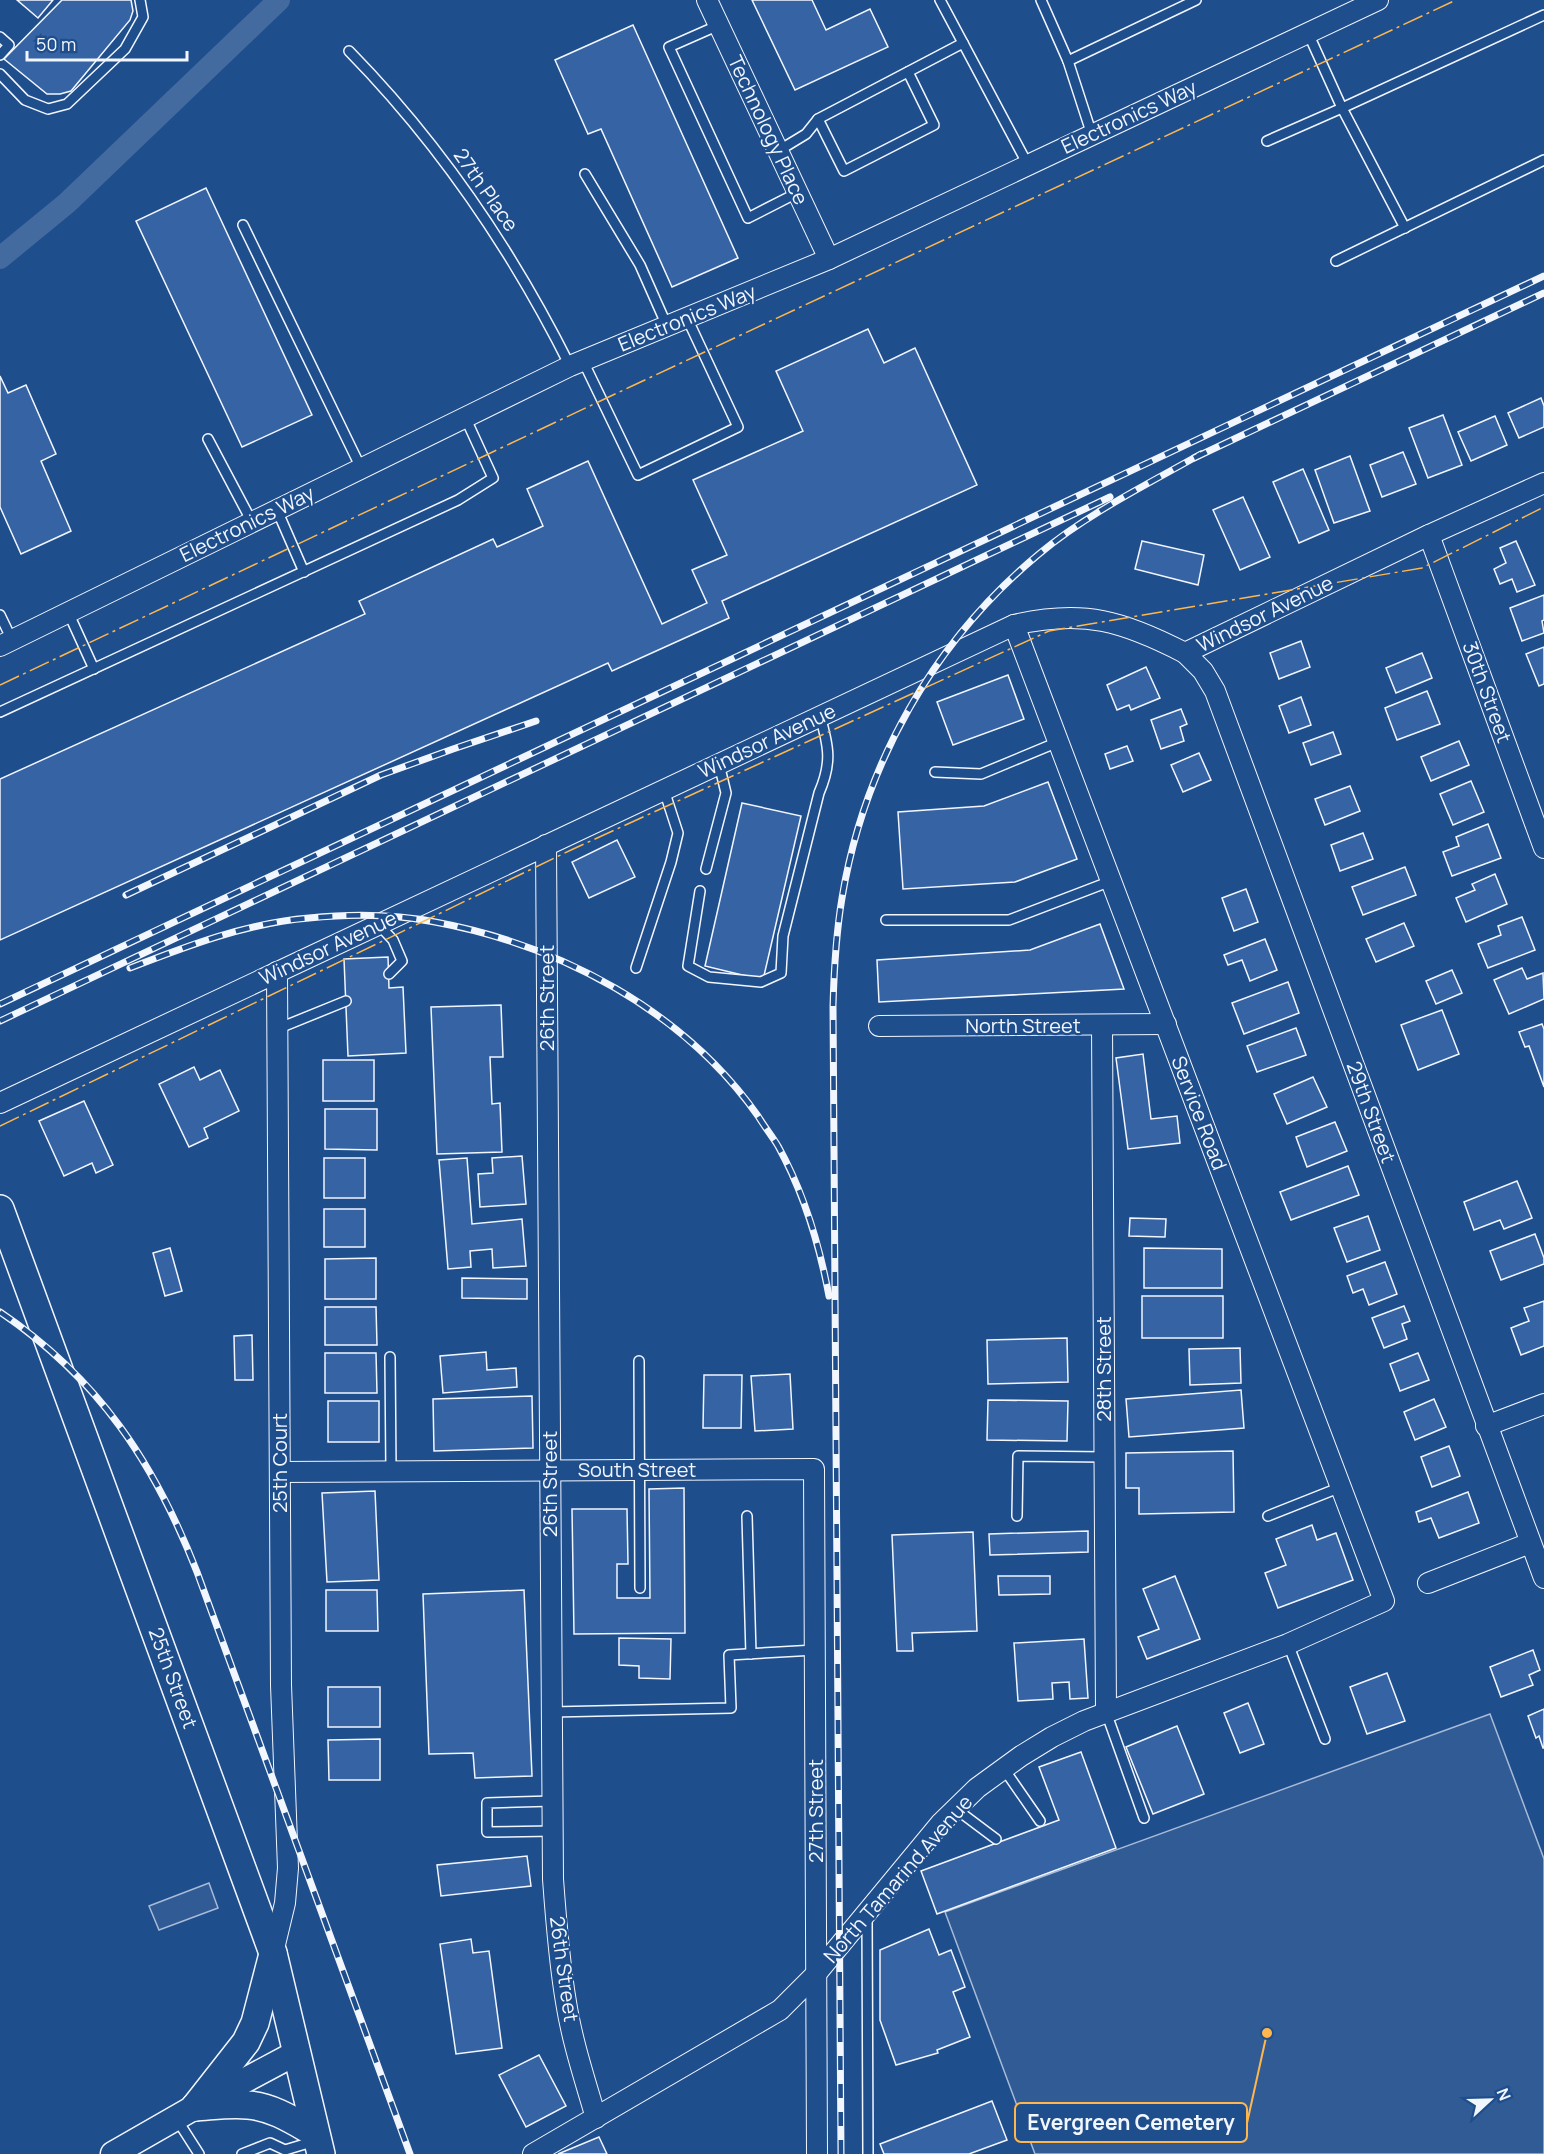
<svg xmlns="http://www.w3.org/2000/svg" width="1544" height="2154" viewBox="0 0 1544 2154" font-family="Manrope,sans-serif">
	<style>
		.built { fill: #305b95; stroke: #a8bbd7; stroke-width: 1.5 }
		.lines { fill: none; stroke-linecap: round; stroke-linejoin: round }
		.canal { stroke: #446ba0; stroke-width: 22 }
		.building { fill: #3563a3; stroke: #f2f6ff; stroke-width: 1.5 }
		.service-casing { stroke: #f2f6ff; stroke-width: 12 }
		.minor-casing { stroke: #f2f6ff; stroke-width: 22 }
		.tertiary-casing { stroke: #f2f6ff; stroke-width: 27 }
		.secondary-casing { stroke: #f2f6ff; stroke-width: 30 }
		.service { stroke: #1f4e8c; stroke-width: 9 }
		.minor { stroke: #1f4e8c; stroke-width: 20 }
		.tertiary { stroke: #1f4e8c; stroke-width: 24 }
		.secondary { stroke: #1f4e8c; stroke-width: 27 }
		.rail-casing { stroke: #f2f6ff; stroke-width: 7 }
		.rail { stroke: #1f4e8c; stroke-width: 4.5; stroke-dasharray: 14; stroke-linecap: butt }
		.power { stroke: #ffb74d; stroke-width: 1.5; stroke-dasharray: 21 4.5 3 4.5; stroke-linecap: butt }
		.labels { text-anchor: middle; stroke-width: 4.5; stroke-linejoin: round; paint-order: stroke }
		.street-label { font-size: 20px; fill: #f2f6ff; stroke: #1f4e8c }
		.leader { fill: none; stroke: #ffb74d; stroke-width: 2 }
		.callout-dot { fill: #ffb74d; stroke: #1f4e8c; stroke-width: 2 }
		.callout { fill: #1f4e8c; stroke: #ffb74d; stroke-width: 2 }
		.callout-label { font-size: 21px; text-anchor: middle; font-weight: bold; fill: #f2f6ff }
	</style>
	<rect width="100%" height="100%" fill="#1f4e8c"/>
	<g class="built">
		<path d="M 1490,1714 L 1544,1859 L 1544,2154 L 1035,2154 L 945,1912 Z"/>
		<path d="M 209,1883 L 218,1908 L 159,1930 L 149,1906 Z"/>
	</g>
	<g class="lines">
		<path class="canal" d="M 0,258 L 67,203 L 279,0"/>
	</g>
	<g class="building">
		<path d="M 17,0 L 53,0 L 38,18 Z"/>
		<path d="M 62,0 L 131,0 L 133,11 L 130,20 L 71,91 L 60,94 L 47,94 L 4,59 Z"/>
		<path d="M 752,0 L 812,0 L 826,30 L 870,9 L 888,47 L 795,90 Z"/>
		<path d="M 633,25 L 738,258 L 672,287 L 601,129 L 588,134 L 555,60 Z"/>
		<path d="M 206,188 L 312,415 L 242,447 L 136,221 Z"/>
		<path d="M 868,329 L 884,363 L 915,348 L 977,485 L 722,601 L 729,618 L 612,671 L 608,663 L 0,940 L 0,779 L 365,614 L 359,601 L 493,539 L 497,547 L 543,526 L 527,489 L 588,461 L 662,624 L 707,603 L 692,570 L 727,555 L 693,480 L 803,431 L 776,371 Z"/>
		<path d="M 0,376 L 8,393 L 26,385 L 56,454 L 41,461 L 71,531 L 21,554 L 0,507 Z"/>
		<path d="M 1541,398 L 1544,406 L 1544,427 L 1519,438 L 1508,413 Z"/>
		<path d="M 1443,415 L 1462,465 L 1428,478 L 1409,428 Z"/>
		<path d="M 1495,416 L 1507,445 L 1471,461 L 1458,432 Z"/>
		<path d="M 1403,452 L 1416,484 L 1382,497 L 1370,465 Z"/>
		<path d="M 1350,456 L 1370,511 L 1334,523 L 1315,470 Z"/>
		<path d="M 1303,469 L 1329,530 L 1299,543 L 1273,482 Z"/>
		<path d="M 1243,497 L 1270,557 L 1240,570 L 1213,510 Z"/>
		<path d="M 1142,541 L 1204,555 L 1198,585 L 1135,569 Z"/>
		<path d="M 1516,541 L 1535,585 L 1517,592 L 1512,579 L 1500,584 L 1494,569 L 1506,563 L 1500,548 Z"/>
		<path d="M 1544,595 L 1544,620 L 1542,621 L 1544,633 L 1522,641 L 1510,608 Z"/>
		<path d="M 1301,641 L 1310,667 L 1279,679 L 1270,653 Z"/>
		<path d="M 1544,647 L 1544,684 L 1539,686 L 1526,654 Z"/>
		<path d="M 1422,653 L 1432,678 L 1396,693 L 1386,668 Z"/>
		<path d="M 1146,667 L 1160,698 L 1131,710 L 1129,705 L 1117,710 L 1107,685 Z"/>
		<path d="M 1008,675 L 1024,719 L 953,745 L 937,702 Z"/>
		<path d="M 1427,691 L 1440,724 L 1397,740 L 1385,708 Z"/>
		<path d="M 1301,697 L 1311,725 L 1289,733 L 1279,706 Z"/>
		<path d="M 1181,709 L 1187,724 L 1180,727 L 1184,741 L 1161,749 L 1151,720 Z"/>
		<path d="M 1333,732 L 1341,754 L 1311,765 L 1303,743 Z"/>
		<path d="M 1459,741 L 1469,765 L 1431,781 L 1421,757 Z"/>
		<path d="M 1127,746 L 1133,761 L 1110,769 L 1105,754 Z"/>
		<path d="M 1199,753 L 1211,780 L 1183,792 L 1171,765 Z"/>
		<path d="M 1471,781 L 1484,812 L 1453,825 L 1440,794 Z"/>
		<path d="M 1048,782 L 1077,859 L 1015,882 L 903,889 L 898,812 L 984,806 Z"/>
		<path d="M 1350,786 L 1360,811 L 1325,825 L 1315,799 Z"/>
		<path d="M 742,803 L 801,816 L 763,980 L 705,966 Z"/>
		<path d="M 1488,824 L 1501,858 L 1452,876 L 1443,852 L 1459,846 L 1456,837 Z"/>
		<path d="M 1363,833 L 1373,859 L 1340,871 L 1331,845 Z"/>
		<path d="M 617,840 L 635,877 L 589,898 L 572,862 Z"/>
		<path d="M 1405,867 L 1416,895 L 1363,915 L 1352,887 Z"/>
		<path d="M 1495,874 L 1507,904 L 1466,922 L 1456,898 L 1475,890 L 1472,884 Z"/>
		<path d="M 1246,889 L 1258,922 L 1234,931 L 1222,898 Z"/>
		<path d="M 1522,917 L 1535,950 L 1488,968 L 1478,944 L 1501,935 L 1498,926 Z"/>
		<path d="M 1404,923 L 1414,946 L 1376,962 L 1366,939 Z"/>
		<path d="M 1100,924 L 1124,989 L 879,1002 L 877,960 L 1030,950 Z"/>
		<path d="M 1265,939 L 1277,970 L 1250,981 L 1242,960 L 1228,965 L 1224,955 Z"/>
		<path d="M 388,957 L 389,988 L 403,987 L 406,1053 L 348,1056 L 344,959 Z"/>
		<path d="M 1522,968 L 1527,979 L 1543,973 L 1544,999 L 1509,1014 L 1494,980 Z"/>
		<path d="M 1452,970 L 1462,993 L 1436,1004 L 1426,981 Z"/>
		<path d="M 1288,982 L 1299,1013 L 1244,1034 L 1232,1003 Z"/>
		<path d="M 501,1005 L 503,1057 L 490,1057 L 492,1104 L 500,1103 L 502,1152 L 437,1154 L 431,1007 Z"/>
		<path d="M 1442,1010 L 1459,1054 L 1418,1070 L 1401,1025 Z"/>
		<path d="M 1542,1024 L 1544,1029 L 1544,1087 L 1529,1046 L 1525,1047 L 1519,1032 Z"/>
		<path d="M 1296,1028 L 1306,1055 L 1257,1072 L 1247,1046 Z"/>
		<path d="M 1143,1054 L 1151,1119 L 1177,1116 L 1180,1143 L 1128,1149 L 1116,1058 Z"/>
		<rect x="323" y="1060" width="51" height="41"/>
		<path d="M 194,1067 L 200,1080 L 220,1070 L 239,1111 L 204,1128 L 208,1138 L 189,1147 L 159,1084 Z"/>
		<path d="M 1313,1077 L 1327,1107 L 1287,1124 L 1274,1094 Z"/>
		<path d="M 84,1101 L 113,1165 L 96,1173 L 92,1163 L 64,1176 L 39,1121 Z"/>
		<path d="M 325,1109 L 377,1109 L 377,1150 L 325,1149 Z"/>
		<path d="M 1335,1122 L 1347,1151 L 1307,1167 L 1296,1137 Z"/>
		<path d="M 522,1156 L 526,1204 L 480,1207 L 478,1174 L 493,1173 L 492,1158 Z"/>
		<rect x="324" y="1158" width="41" height="40"/>
		<path d="M 467,1158 L 472,1224 L 522,1219 L 526,1266 L 493,1268 L 492,1249 L 470,1251 L 471,1267 L 448,1269 L 439,1160 Z"/>
		<path d="M 1348,1166 L 1359,1195 L 1291,1220 L 1280,1192 Z"/>
		<path d="M 1517,1181 L 1532,1218 L 1504,1229 L 1500,1220 L 1474,1230 L 1464,1202 Z"/>
		<rect x="324" y="1209" width="41" height="38"/>
		<path d="M 1368,1216 L 1380,1250 L 1347,1262 L 1334,1228 Z"/>
		<path d="M 1130,1218 L 1166,1219 L 1165,1237 L 1129,1236 Z"/>
		<path d="M 1535,1234 L 1544,1258 L 1544,1264 L 1501,1280 L 1490,1251 Z"/>
		<path d="M 170,1248 L 182,1291 L 165,1296 L 153,1253 Z"/>
		<path d="M 1144,1248 L 1222,1249 L 1222,1288 L 1144,1288 Z"/>
		<path d="M 376,1258 L 376,1299 L 325,1299 L 325,1259 Z"/>
		<path d="M 1385,1262 L 1397,1294 L 1369,1305 L 1363,1289 L 1353,1293 L 1347,1276 Z"/>
		<path d="M 462,1278 L 527,1279 L 527,1299 L 462,1298 Z"/>
		<rect x="1142" y="1296" width="81" height="42"/>
		<path d="M 1544,1301 L 1544,1346 L 1521,1355 L 1511,1328 L 1529,1321 L 1524,1308 Z"/>
		<path d="M 1404,1306 L 1410,1321 L 1402,1324 L 1407,1339 L 1384,1348 L 1372,1318 Z"/>
		<path d="M 325,1307 L 376,1307 L 377,1345 L 325,1345 Z"/>
		<path d="M 252,1335 L 253,1380 L 235,1380 L 234,1336 Z"/>
		<path d="M 1067,1338 L 1068,1382 L 988,1384 L 987,1340 Z"/>
		<path d="M 1240,1348 L 1241,1383 L 1190,1385 L 1189,1349 Z"/>
		<path d="M 486,1352 L 487,1370 L 516,1368 L 517,1387 L 443,1393 L 440,1356 Z"/>
		<path d="M 325,1353 L 376,1353 L 377,1393 L 325,1393 Z"/>
		<path d="M 1418,1353 L 1429,1380 L 1400,1391 L 1390,1364 Z"/>
		<path d="M 790,1374 L 793,1429 L 755,1431 L 751,1376 Z"/>
		<path d="M 704,1375 L 742,1375 L 741,1428 L 703,1428 Z"/>
		<path d="M 1241,1390 L 1244,1428 L 1129,1437 L 1126,1399 Z"/>
		<path d="M 532,1396 L 533,1448 L 434,1451 L 433,1399 Z"/>
		<path d="M 1434,1399 L 1446,1427 L 1415,1440 L 1404,1412 Z"/>
		<path d="M 988,1400 L 1068,1401 L 1067,1441 L 987,1440 Z"/>
		<rect x="328" y="1401" width="51" height="41"/>
		<path d="M 1449,1446 L 1460,1476 L 1432,1487 L 1421,1457 Z"/>
		<path d="M 1233,1451 L 1234,1512 L 1139,1514 L 1139,1488 L 1126,1488 L 1126,1453 Z"/>
		<path d="M 684,1488 L 685,1633 L 574,1634 L 572,1509 L 627,1509 L 628,1564 L 617,1564 L 617,1598 L 650,1598 L 649,1489 Z"/>
		<path d="M 375,1491 L 379,1580 L 327,1582 L 322,1493 Z"/>
		<path d="M 1468,1492 L 1479,1523 L 1439,1538 L 1431,1518 L 1419,1522 L 1416,1512 Z"/>
		<path d="M 1312,1525 L 1317,1540 L 1336,1533 L 1353,1580 L 1278,1608 L 1265,1573 L 1286,1565 L 1276,1539 Z"/>
		<path d="M 1088,1531 L 1088,1552 L 990,1555 L 989,1534 Z"/>
		<path d="M 973,1532 L 977,1631 L 912,1633 L 913,1651 L 897,1651 L 892,1535 Z"/>
		<path d="M 998,1576 L 1050,1576 L 1050,1594 L 999,1595 Z"/>
		<path d="M 1175,1576 L 1200,1639 L 1147,1659 L 1138,1637 L 1159,1629 L 1143,1589 Z"/>
		<path d="M 326,1590 L 377,1590 L 378,1631 L 326,1631 Z"/>
		<path d="M 524,1590 L 532,1776 L 475,1778 L 473,1753 L 429,1754 L 423,1594 Z"/>
		<path d="M 619,1638 L 671,1639 L 670,1679 L 639,1678 L 639,1666 L 619,1665 Z"/>
		<path d="M 1084,1639 L 1088,1698 L 1070,1699 L 1069,1682 L 1052,1683 L 1053,1699 L 1018,1701 L 1014,1643 Z"/>
		<path d="M 1533,1650 L 1540,1670 L 1529,1675 L 1533,1685 L 1501,1697 L 1490,1667 Z"/>
		<path d="M 1387,1673 L 1405,1721 L 1367,1734 L 1350,1687 Z"/>
		<rect x="328" y="1687" width="52" height="40"/>
		<path d="M 1248,1703 L 1264,1744 L 1240,1753 L 1224,1713 Z"/>
		<path d="M 1544,1709 L 1544,1748 L 1543,1748 L 1539,1736 L 1536,1738 L 1528,1716 Z"/>
		<path d="M 1177,1726 L 1204,1794 L 1153,1814 L 1126,1747 Z"/>
		<path d="M 380,1739 L 380,1780 L 329,1780 L 328,1740 Z"/>
		<path d="M 1081,1752 L 1116,1848 L 937,1914 L 921,1871 L 1059,1820 L 1039,1767 Z"/>
		<path d="M 527,1856 L 531,1886 L 441,1896 L 437,1865 Z"/>
		<path d="M 929,1929 L 939,1955 L 951,1950 L 965,1987 L 953,1992 L 970,2037 L 937,2050 L 938,2053 L 896,2065 L 880,2020 L 880,1950 Z"/>
		<path d="M 471,1939 L 473,1953 L 489,1951 L 502,2048 L 456,2054 L 440,1944 Z"/>
		<path d="M 539,2055 L 566,2106 L 526,2127 L 499,2075 Z"/>
		<path d="M 992,2101 L 1007,2140 L 969,2154 L 884,2154 L 880,2144 Z"/>
		<path d="M 599,2137 L 607,2154 L 558,2154 Z"/>
	</g>
	<g class="lines">
		<defs>
			<g id="service">
				<path d="M 940,0 L 963,43"/>
				<path d="M 1041,0 L 1068,61 L 1092,135"/>
				<path d="M 719,25 L 669,47 L 748,218 L 797,193"/>
				<path d="M 0,37 L 9,45 L 0,55"/>
				<path d="M 349,51 C 440,144 512,250 570,366"/>
				<path d="M 1068,61 L 1196,0"/>
				<path d="M 0,74 L 25,100 L 48,109 L 67,104 L 125,49 L 143,17 L 140,0"/>
				<path d="M 818,119 L 844,171 L 934,125 L 908,72"/>
				<path d="M 1267,141 L 1342,108 L 1308,33"/>
				<path d="M 778,151 L 806,134 L 818,119 L 963,43 L 1028,165"/>
				<path d="M 585,174 L 640,265 L 667,326"/>
				<path d="M 243,225 L 361,468"/>
				<path d="M 1405,228 L 1342,108 L 1544,15"/>
				<path d="M 1336,261 L 1544,160"/>
				<path d="M 583,361 L 638,475 L 738,427 L 687,318"/>
				<path d="M 208,439 L 252,522"/>
				<path d="M 277,510 L 304,572"/>
				<path d="M 68,612 L 94,669"/>
				<path d="M 0,615 L 12,640"/>
				<path d="M 0,712 L 458,500 L 493,478 L 465,417"/>
				<path d="M 935,772 L 981,774 L 1058,742"/>
				<path d="M 706,869 L 726,793 L 719,764"/>
				<path d="M 700,891 L 688,966 L 709,977 L 761,982 L 781,973 L 783,936 L 819,793 C 832,763 829,747 820,716"/>
				<path d="M 886,920 L 1009,920 L 1111,881"/>
				<path d="M 378,924 L 393,940 L 402,961 L 389,974"/>
				<path d="M 636,968 L 671,862 L 678,833 L 664,790"/>
				<path d="M 277,1029 L 346,1001"/>
				<path d="M 390,1357 L 391,1471"/>
				<path d="M 639,1361 L 640,1588"/>
				<path d="M 747,1516 L 751,1654"/>
				<path d="M 1017,1516 L 1018,1456 L 1104,1457"/>
				<path d="M 1268,1516 L 1341,1487"/>
				<path d="M 1288,1644 L 1325,1739"/>
				<path d="M 552,1712 L 731,1708 L 729,1655 L 815,1650"/>
				<path d="M 1106,1712 L 1144,1818"/>
				<path d="M 1004,1769 L 1040,1821"/>
				<path d="M 956,1809 L 996,1839"/>
				<path d="M 553,1831 L 487,1832 L 487,1803 L 553,1801"/>
				<path d="M 867,1916 L 868,2154"/>
				<path d="M 176,2118 L 199,2154"/>
				<path d="M 242,2154 L 270,2143 L 285,2150 L 315,2141"/>
			</g>
			<g id="minor">
				<path d="M 707,0 L 829,259"/>
				<path d="M 1429,535 L 1544,848"/>
				<path d="M 0,646 L 570,366 L 829,259 L 1378,0"/>
				<path d="M 1185,653 L 1203,671 L 1215,691 L 1544,1578"/>
				<path d="M 546,845 L 553,1879 C 556,1920 559,1961 566,2002 C 572,2041 585,2080 596,2118"/>
				<path d="M 1102,1025 L 1106,1712"/>
				<path d="M 879,1026 L 1166,1024"/>
				<path d="M 0,1103 L 1014,625 C 1084,609 1123,621 1185,653 L 1429,535 L 1544,483"/>
				<path d="M 1486,1426 L 1544,1404"/>
				<path d="M 280,1472 L 814,1469 L 817,2154"/>
				<path d="M 1428,1583 L 1530,1543"/>
				<path d="M 273,1953 L 285,1903 L 288,1868 L 281,1685 L 277,972"/>
				<path d="M 533,2154 L 780,2010 L 816,1974 L 940,1824 L 977,1788 L 1021,1756 L 1052,1737 L 1084,1721 L 1288,1644 L 1384,1601 L 1014,625"/>
			</g>
			<path id="tertiary" d="M 113,2154 L 195,2107 L 296,2053"/>
			<g id="secondary">
				<path d="M 0,1209 L 273,1953 L 321,2154"/>
				<path d="M 195,2107 L 246,2042 L 255,2023 L 273,1954"/>
				<path d="M 195,2107 C 212,2106 231,2103 248,2105 C 273,2107 294,2121 315,2133"/>
			</g>
		</defs>
		<use href="#service" class="service-casing"/>
		<use href="#minor" class="minor-casing"/>
		<use href="#tertiary" class="tertiary-casing"/>
		<use href="#secondary" class="secondary-casing"/>
		<use href="#service" class="service"/>
		<use href="#minor" class="minor"/>
		<use href="#tertiary" class="tertiary"/>
		<use href="#secondary" class="secondary"/>
		<defs>
			<g id="rail">
				<path d="M 1194,458 L 1544,293"/>
				<path d="M 126,895 L 381,775 L 453,749 L 536,721"/>
				<path d="M 130,968 C 187,946 247,923 309,918 C 350,914 394,914 435,922 C 560,945 684,1011 758,1116 C 764,1126 772,1136 778,1146 C 804,1193 819,1243 829,1296"/>
				<path d="M 0,1004 L 1544,276"/>
				<path d="M 0,1021 L 1110,497"/>
				<path d="M 0,1312 C 99,1379 154,1462 197,1572 L 410,2154"/>
				<path d="M 841,2154 L 833,1006 C 834,970 836,934 842,898 C 864,764 934,641 1039,554 C 1087,514 1146,485 1201,454"/>
			</g>
		</defs>
		<use href="#rail" class="rail-casing"/>
		<use href="#rail" class="rail"/>
		<g class="power">
			<path d="M 0,685 L 632,386 L 1456,0"/>
			<path d="M 0,1126 L 571,850 L 1049,631 L 1422,568 L 1544,507"/>
		</g>
	</g>
	<g class="labels">
		<g class="street-label">
			<text transform="translate(1129 117) rotate(-25)" y="7">Electronics Way</text>
			<text transform="translate(768 130) rotate(65)" y="7">Technology Place</text>
			<text transform="translate(486 190) rotate(55)" y="7">27th Place</text>
			<text transform="translate(687 318) rotate(-22)" y="7">Electronics Way</text>
			<text transform="translate(247 524) rotate(-26)" y="7">Electronics Way</text>
			<text transform="translate(1265 614) rotate(-26)" y="7">Windsor Avenue</text>
			<text transform="translate(1487 692) rotate(70)" y="7">30th Street</text>
			<text transform="translate(767 741) rotate(-25)" y="7">Windsor Avenue</text>
			<text transform="translate(328 948) rotate(-25)" y="7">Windsor Avenue</text>
			<text transform="translate(547 998) rotate(-90)" y="7">26th Street</text>
			<text x="1023" y="1033">North Street</text>
			<text transform="translate(1371 1112) rotate(70)" y="7">29th Street</text>
			<text transform="translate(1199 1113) rotate(69)" y="7">Service Road</text>
			<text transform="translate(1104 1369) rotate(-90)" y="7">28th Street</text>
			<text transform="translate(280 1463) rotate(-90)" y="7">25th Court</text>
			<text x="637" y="1477">South Street</text>
			<text transform="translate(550 1484) rotate(-90)" y="7">26th Street</text>
			<text transform="translate(173 1678) rotate(70)" y="7">25th Street</text>
			<text transform="translate(816 1811) rotate(-90)" y="7">27th Street</text>
			<text transform="translate(898 1879) rotate(-49)" y="7">North Tamarind Avenue</text>
			<text transform="translate(564 1969) rotate(82)" y="7">26th Street</text>
		</g>
	</g>
	<path class="leader" d="M1267 2033L1247 2123"/>
	<circle class="callout-dot" cx="1267" cy="2033" r="6"/>
	<rect class="callout" x="1015" y="2103" width="232" height="39" rx="6"/>
	<g class="callout-label">
		<text x="1131" y="2130">Evergreen Cemetery</text>
	</g>
	<g transform="translate(1490 2100) rotate(68)" stroke="#1f4e8c" stroke-width="4.5" paint-order="stroke">
	<path d="M0-4.5L10 22L0 15L-10 22Z" fill="#f2f6ff"/>
	<text y="-9" font-size="16" font-weight="bold" text-anchor="middle" fill="#f2f6ff">N</text>
	</g>
	<path d="M27 51v9h160v-9" fill="none" stroke="#f2f6ff" stroke-width="3"/>
	<text x="36" y="51" font-size="18" fill="#f2f6ff" stroke="#1f4e8c" stroke-width="4.5" paint-order="stroke">50 m</text>
</svg>
